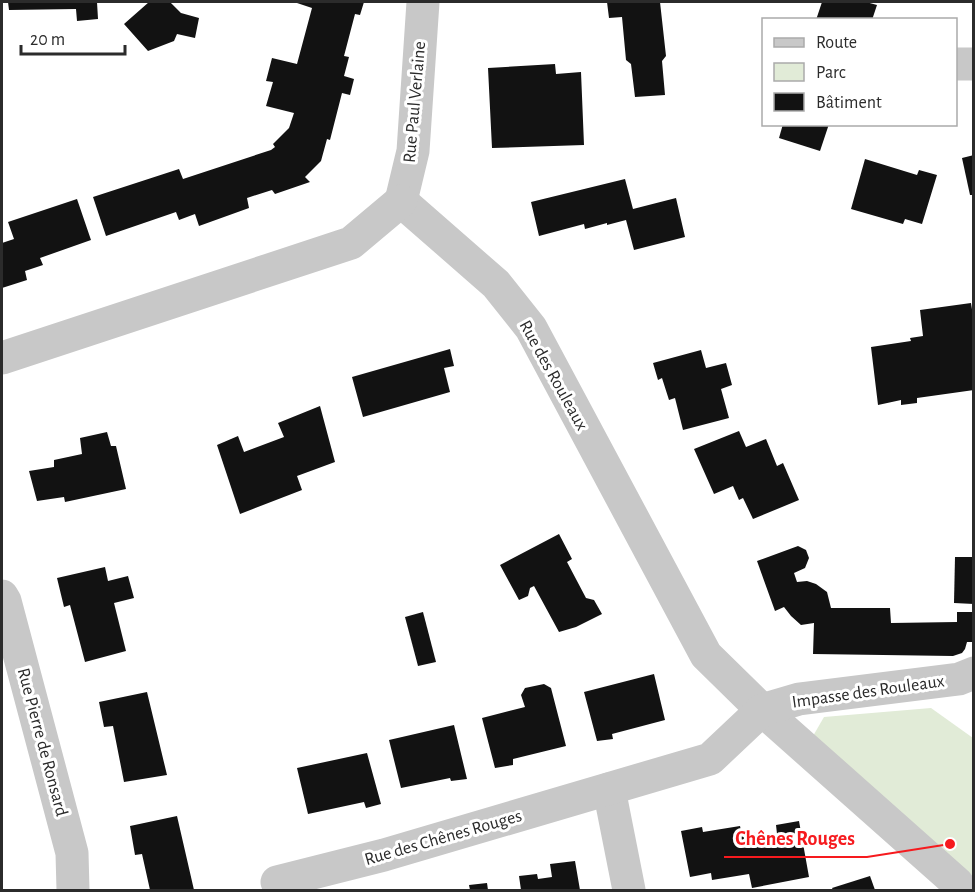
<svg xmlns="http://www.w3.org/2000/svg" width="975" height="892" viewBox="0 0 975 892" font-family="'Alegreya Sans',sans-serif">
	<style>
		.green { fill: #e1ebd7 }
		.building { fill: #121212 }
		.lines { fill: none; stroke-linecap: round; stroke-linejoin: round }
		.minor { stroke: #c8c8c8; stroke-width: 33 }
		.labels { text-anchor: middle; stroke-width: 6; stroke-linejoin: round; paint-order: stroke }
		.street-label { font-size: 18px; fill: #2b2b2b; stroke: #fff }
		.leader { fill: none; stroke: #f61a1e; stroke-width: 2 }
		.callout-dot { fill: #f61a1e; stroke: #fff; stroke-width: 2 }
		.callout-label { font-size: 20px; text-anchor: middle; font-weight: bold; fill: #f61a1e; stroke: #fff; stroke-width: 6; stroke-linejoin: round; paint-order: stroke }
	</style>
	<rect width="100%" height="100%" fill="#fff"/>
	<path class="green" d="M 931,708 L 973,738 L 973,890 L 813,736 L 824,717 Z"/>
	<g class="building">
		<path d="M 8,2 L 97,2 L 98,19 L 77,21 L 76,9 L 9,10 Z"/>
		<path d="M 149,2 L 170,2 L 181,13 L 199,18 L 195,38 L 177,34 L 174,41 L 148,51 L 124,24 Z"/>
		<path d="M 294,2 L 364,2 L 360,15 L 355,14 L 344,56 L 349,57 L 344,76 L 354,79 L 350,95 L 342,93 L 330,140 L 327,139 L 321,161 L 305,177 L 310,182 L 275,194 L 272,190 L 247,198 L 249,208 L 199,226 L 195,214 L 179,220 L 176,212 L 106,236 L 93,197 L 179,169 L 183,179 L 271,150 L 275,147 L 273,144 L 289,128 L 294,113 L 266,106 L 273,82 L 266,81 L 272,58 L 297,64 L 312,8 Z"/>
		<path d="M 607,2 L 660,2 L 666,56 L 662,61 L 665,95 L 635,97 L 631,64 L 626,60 L 622,17 L 609,18 Z"/>
		<path d="M 822,2 L 866,2 L 877,5 L 872,20 L 816,20 Z"/>
		<path d="M 555,64 L 556,74 L 581,72 L 584,145 L 492,148 L 488,68 Z"/>
		<path d="M 783,124 L 829,124 L 820,151 L 779,138 Z"/>
		<path d="M 974,155 L 974,195 L 970,195 L 962,158 Z"/>
		<path d="M 865,159 L 917,175 L 919,170 L 937,175 L 922,224 L 905,219 L 903,224 L 851,209 Z"/>
		<path d="M 625,179 L 633,209 L 676,198 L 685,237 L 634,250 L 626,220 L 607,225 L 607,223 L 585,229 L 584,224 L 539,236 L 531,202 Z"/>
		<path d="M 77,199 L 91,240 L 40,258 L 43,265 L 25,271 L 27,280 L 2,288 L 2,243 L 14,239 L 8,222 Z"/>
		<path d="M 971,303 L 974,322 L 974,336 L 972,336 L 974,347 L 974,390 L 917,398 L 917,403 L 901,405 L 901,400 L 878,405 L 871,347 L 911,341 L 910,338 L 923,336 L 920,310 Z"/>
		<path d="M 450,349 L 454,366 L 444,368 L 450,392 L 363,417 L 352,377 Z"/>
		<path d="M 701,350 L 706,368 L 726,363 L 732,385 L 721,389 L 729,418 L 683,430 L 675,398 L 669,400 L 662,378 L 658,380 L 653,363 Z"/>
		<path d="M 320,406 L 335,462 L 297,476 L 302,490 L 240,514 L 217,445 L 238,436 L 244,452 L 284,437 L 278,423 Z"/>
		<path d="M 739,431 L 746,447 L 766,439 L 777,466 L 783,463 L 799,500 L 753,519 L 743,498 L 739,500 L 733,486 L 714,494 L 694,449 Z"/>
		<path d="M 107,432 L 111,446 L 116,446 L 126,489 L 65,502 L 64,497 L 37,501 L 29,471 L 54,467 L 54,460 L 82,454 L 80,438 Z"/>
		<path d="M 559,534 L 572,559 L 567,562 L 586,598 L 594,600 L 602,614 L 576,627 L 559,632 L 534,586 L 530,588 L 528,596 L 519,600 L 500,565 Z"/>
		<path d="M 798,546 L 806,550 L 809,558 L 805,568 L 794,573 L 797,582 L 807,581 L 816,584 L 827,592 L 831,608 L 890,608 L 891,623 L 957,622 L 957,612 L 974,612 L 974,642 L 967,642 L 965,649 L 962,653 L 953,656 L 813,654 L 814,623 L 801,625 L 791,616 L 784,607 L 775,611 L 757,561 Z"/>
		<path d="M 955,557 L 974,557 L 974,604 L 954,603 Z"/>
		<path d="M 105,567 L 108,581 L 128,576 L 134,598 L 114,603 L 126,651 L 85,662 L 70,605 L 64,607 L 57,578 Z"/>
		<path d="M 423,612 L 436,662 L 418,666 L 405,617 Z"/>
		<path d="M 654,674 L 665,720 L 612,734 L 613,739 L 597,741 L 584,692 Z"/>
		<path d="M 544,684 L 551,688 L 566,746 L 513,759 L 513,765 L 495,768 L 482,718 L 525,707 L 521,695 L 525,688 Z"/>
		<path d="M 147,692 L 167,775 L 124,782 L 113,726 L 104,727 L 99,702 Z"/>
		<path d="M 454,725 L 467,779 L 451,781 L 450,778 L 401,788 L 389,740 Z"/>
		<path d="M 367,753 L 381,804 L 366,808 L 364,802 L 308,814 L 297,768 Z"/>
		<path d="M 177,816 L 194,890 L 150,890 L 142,854 L 135,855 L 130,826 Z"/>
		<path d="M 799,821 L 809,877 L 752,888 L 749,874 L 712,880 L 711,873 L 690,877 L 681,831 L 702,827 L 703,832 L 740,826 L 742,835 L 760,832 L 761,836 L 777,834 L 776,825 Z"/>
		<path d="M 575,861 L 580,890 L 521,890 L 519,876 L 537,874 L 538,879 L 552,877 L 550,864 Z"/>
		<path d="M 870,876 L 875,890 L 833,890 L 832,888 Z"/>
		<path d="M 487,883 L 488,890 L 470,890 L 469,885 Z"/>
	</g>
	<g class="lines">
		<g class="minor">
			<path d="M 956,64 L 974,64"/>
			<path d="M 401,201 L 496,284 L 531,328 L 706,655 L 762,710 L 957,883 L 962,890"/>
			<path d="M 401,201 L 413,151 L 423,2"/>
			<path d="M 2,358 L 351,243 L 401,201"/>
			<path d="M 2,596 L 5,601 L 72,853 L 73,890"/>
			<path d="M 609,789 L 629,890"/>
			<path d="M 277,882 L 384,855 L 710,759 L 762,710 L 799,699 L 959,679 L 974,673"/>
		</g>
	</g>
	<g class="labels">
		<g class="street-label">
			<text transform="translate(414 102) rotate(-85)" y="6">Rue Paul Verlaine</text>
			<text transform="translate(554 375) rotate(61)" y="6">Rue des Rouleaux</text>
			<text transform="translate(868 691) rotate(-8)" y="6">Impasse des Rouleaux</text>
			<text transform="translate(43 742) rotate(75)" y="6">Rue Pierre de Ronsard</text>
			<text transform="translate(443 837) rotate(-16)" y="6">Rue des Chênes Rouges</text>
		</g>
	</g>
	<path class="leader" d="M950 844L867 857H724"/>
	<circle class="callout-dot" cx="950" cy="844" r="6"/>
	<g class="callout-label">
		<text x="795" y="845">Chênes Rouges</text>
	</g>
	<rect width="975" height="892" fill="none" stroke="#2b2b2b" stroke-width="6"/>
	<rect x="762" y="18" width="195" height="108" fill="#ffffff" stroke="#aaaaaa" stroke-width="1.5"/>
	<rect x="774" y="38" width="30" height="9" fill="#c8c8c8" stroke="#aaaaaa" stroke-width="1.5"/>
	<text x="816" y="48" font-size="18" fill="#2b2b2b">Route</text>
	<rect x="774" y="63" width="30" height="18" fill="#e1ebd7" stroke="#aaaaaa" stroke-width="1.5"/>
	<text x="816" y="78" font-size="18" fill="#2b2b2b">Parc</text>
	<rect x="774" y="93" width="30" height="18" fill="#121212" stroke="#aaaaaa" stroke-width="1.5"/>
	<text x="816" y="108" font-size="18" fill="#2b2b2b">Bâtiment</text>
	<path d="M21 45v9h104v-9" fill="none" stroke="#2b2b2b" stroke-width="3"/>
	<text x="30" y="45" font-size="18" fill="#2b2b2b" stroke="#ffffff" stroke-width="4.5" paint-order="stroke">20 m</text>
</svg>
